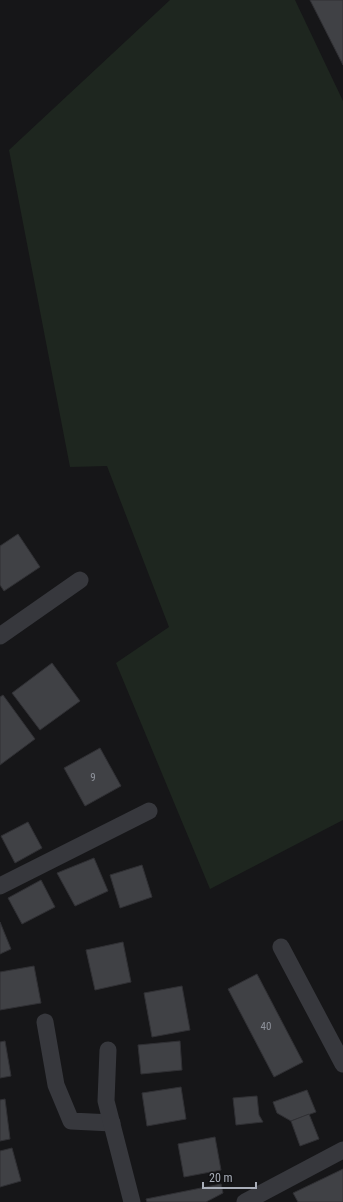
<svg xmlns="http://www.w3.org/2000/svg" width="343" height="1202" viewBox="0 0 343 1202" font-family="'Roboto Condensed',sans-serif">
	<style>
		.green { fill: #1e261f }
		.building { fill: #404145; stroke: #303034 }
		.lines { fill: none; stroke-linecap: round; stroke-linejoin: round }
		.minor { stroke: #37383d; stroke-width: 17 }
		.labels { text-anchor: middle; stroke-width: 4; stroke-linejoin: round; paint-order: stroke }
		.number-label { font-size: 11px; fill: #8e929b }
	</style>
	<rect width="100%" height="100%" fill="#161618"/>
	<path class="green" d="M 170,0 L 295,0 L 343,101 L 343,820 L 210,889 L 116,663 L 169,627 L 107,466 L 70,467 L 9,150 Z"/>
	<g class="building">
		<path d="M 310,0 L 343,0 L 343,65 Z"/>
		<path d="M 18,534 L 40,567 L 4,591 L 0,585 L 0,546 Z"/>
		<path d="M 52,663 L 80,701 L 40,730 L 12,693 Z"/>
		<path d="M 3,695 L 35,739 L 0,765 L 0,697 Z"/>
		<path d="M 100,748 L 121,786 L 85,806 L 64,768 Z"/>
		<path d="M 28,822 L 42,848 L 15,863 L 1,836 Z"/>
		<path d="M 94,858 L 108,891 L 75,906 L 57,873 Z"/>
		<path d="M 142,865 L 152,897 L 120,908 L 110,875 Z"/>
		<path d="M 41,880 L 55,907 L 22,924 L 8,898 Z"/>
		<path d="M 0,922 L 11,949 L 0,954 Z"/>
		<path d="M 123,942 L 131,982 L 95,990 L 86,950 Z"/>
		<path d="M 34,966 L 41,1003 L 0,1010 L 0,972 Z"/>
		<path d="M 257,974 L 303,1062 L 274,1077 L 228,989 Z"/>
		<path d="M 182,986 L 190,1030 L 152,1037 L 144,993 Z"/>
		<path d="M 5,1041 L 11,1076 L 0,1078 L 0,1042 Z"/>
		<path d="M 180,1041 L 182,1070 L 141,1074 L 138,1045 Z"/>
		<path d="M 181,1087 L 186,1119 L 147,1126 L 142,1093 Z"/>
		<path d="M 307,1090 L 316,1112 L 291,1121 L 277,1113 L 273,1102 Z"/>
		<path d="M 257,1096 L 259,1115 L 263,1122 L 236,1125 L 233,1098 Z"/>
		<path d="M 5,1099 L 10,1139 L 0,1141 L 0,1100 Z"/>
		<path d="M 309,1114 L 319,1139 L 300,1146 L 291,1121 Z"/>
		<path d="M 215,1137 L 221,1170 L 184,1177 L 178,1144 Z"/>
		<path d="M 12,1148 L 21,1181 L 0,1187 L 0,1151 Z"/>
		<path d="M 343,1169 L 343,1202 L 298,1202 L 293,1193 Z"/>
		<path d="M 221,1184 L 223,1193 L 206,1202 L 147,1202 L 146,1199 Z"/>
	</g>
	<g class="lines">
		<g class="minor">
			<path d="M 0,636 L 80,580"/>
			<path d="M 0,886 L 149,811"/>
			<path d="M 281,947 L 343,1064"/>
			<path d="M 45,1022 L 56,1085 L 71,1121 L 112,1123"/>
			<path d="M 108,1050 L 106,1101 L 132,1202"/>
			<path d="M 245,1202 L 343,1150"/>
		</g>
	</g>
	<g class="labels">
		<g class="number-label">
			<text x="93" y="781">9</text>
			<text x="266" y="1030">40</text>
		</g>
	</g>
	<path d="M203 1182v6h53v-6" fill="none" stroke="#a8adb8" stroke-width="2"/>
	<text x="209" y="1182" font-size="12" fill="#a8adb8" stroke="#111113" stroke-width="3" paint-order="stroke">20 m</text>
</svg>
